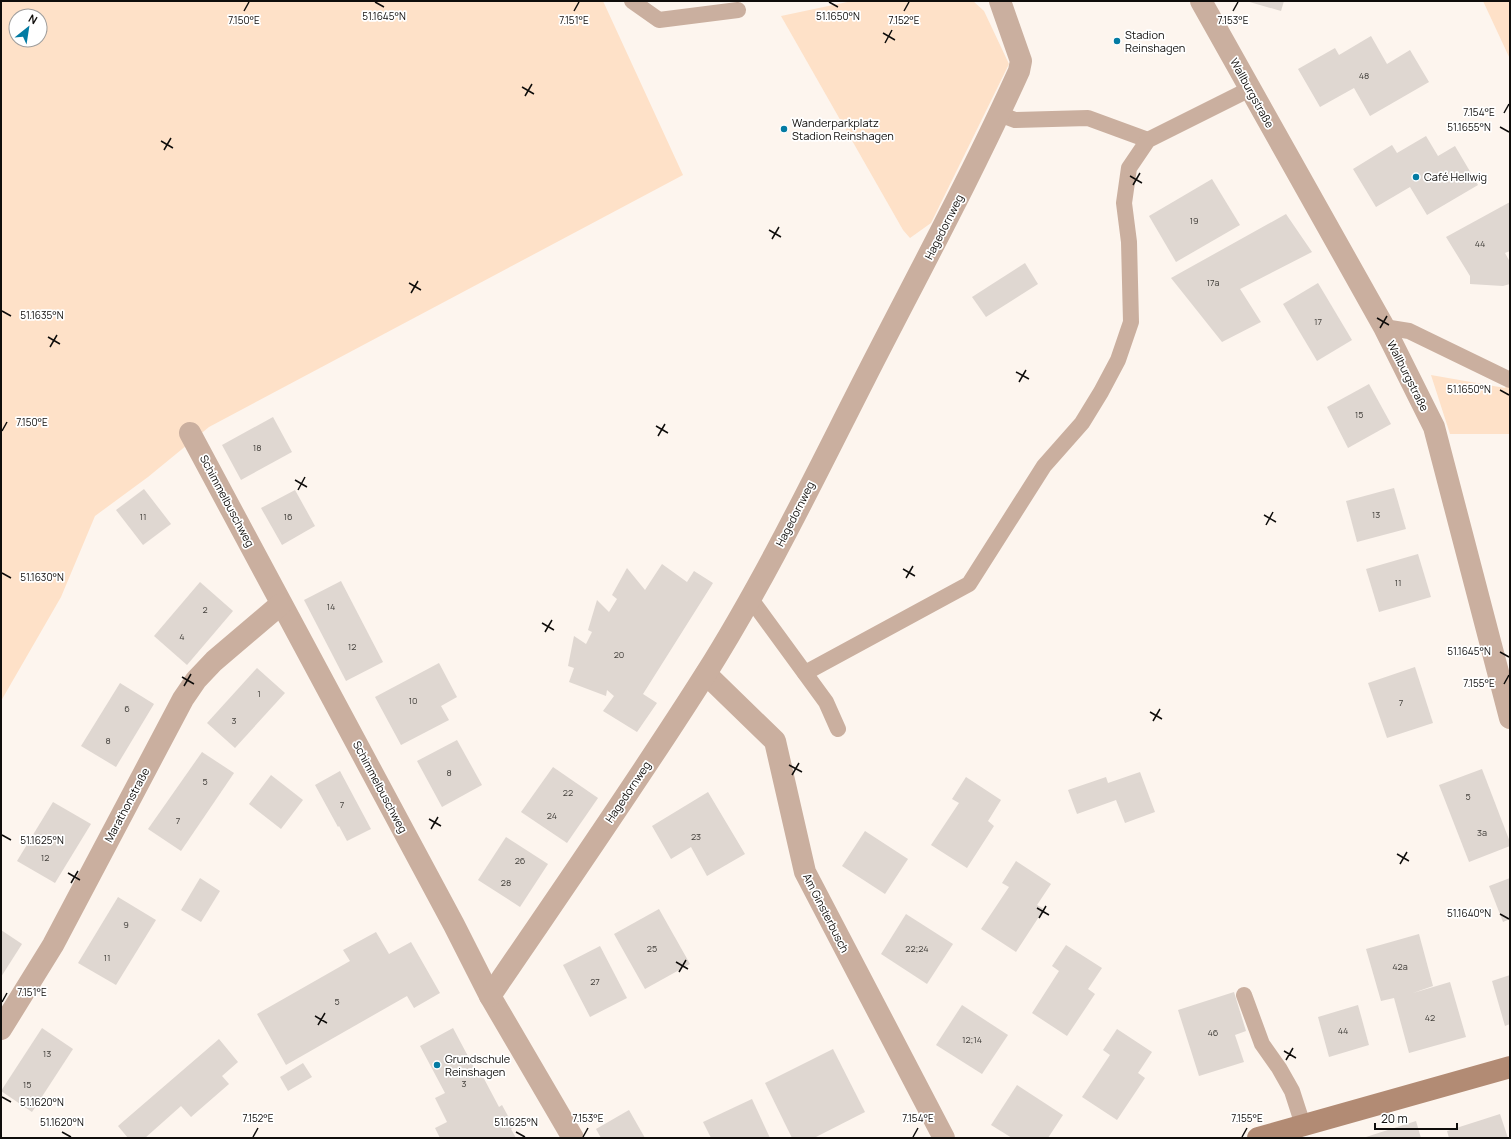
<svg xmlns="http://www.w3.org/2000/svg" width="1511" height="1139" viewBox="0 0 1511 1139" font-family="Manrope,sans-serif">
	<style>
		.green { fill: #fee1c8; fill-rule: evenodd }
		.building { fill: #dfd7d1 }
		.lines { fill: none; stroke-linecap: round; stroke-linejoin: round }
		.lane { stroke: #caaf9f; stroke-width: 16 }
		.street { stroke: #caaf9f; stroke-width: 22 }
		.secondary { stroke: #b28b74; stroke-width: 22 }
		.ticks { fill: none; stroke: #0f0d0b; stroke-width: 1.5 }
		.poi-dot { fill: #037ba3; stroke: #fff; stroke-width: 1.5 }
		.labels { text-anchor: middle; stroke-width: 3.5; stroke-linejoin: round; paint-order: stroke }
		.number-label { font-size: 9px; fill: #43403c }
		.poi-label { font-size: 11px; fill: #0f0d0b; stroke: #fff; text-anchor: start }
		.street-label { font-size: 11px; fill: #0f0d0b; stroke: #fff }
		.ticks-label { font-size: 10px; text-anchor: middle; fill: #0f0d0b; stroke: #fff; stroke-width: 3.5; stroke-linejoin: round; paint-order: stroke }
	</style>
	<rect width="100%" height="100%" fill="#fdf5ee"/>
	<g class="green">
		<path d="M 1,1 L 603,1 L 683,175 L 209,427 L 148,477 L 95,516 L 61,597 L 1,701 ZM 16,16 L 40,16 L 40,40 L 16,40 Z"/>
		<path d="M 852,1 L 973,1 L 984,11 L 1009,64 L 931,223 L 910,238 L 903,230 L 781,16 Z"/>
		<path d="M 1483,1 L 1510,1 L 1510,59 Z"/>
		<path d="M 1431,375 L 1505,388 L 1510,377 L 1510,434 L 1450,434 Z"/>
	</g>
	<g class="building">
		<path d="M 1246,1 L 1284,1 L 1281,11 Z"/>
		<path d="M 1371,36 L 1387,64 L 1410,50 L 1429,82 L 1370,116 L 1354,88 L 1320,107 L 1298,69 L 1335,48 L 1339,55 Z"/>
		<path d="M 1426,136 L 1438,156 L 1455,146 L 1478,185 L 1427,215 L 1410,187 L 1376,207 L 1353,169 L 1392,145 L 1397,153 Z"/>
		<path d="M 1212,179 L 1240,225 L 1176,262 L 1149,216 Z"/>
		<path d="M 1510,202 L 1510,251 L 1505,253 L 1510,262 L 1510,284 L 1503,286 L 1470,284 L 1470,276 L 1446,237 Z"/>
		<path d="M 1286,214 L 1312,252 L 1240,289 L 1261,322 L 1222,342 L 1171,278 Z"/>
		<path d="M 1025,263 L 1038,284 L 986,317 L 972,297 Z"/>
		<path d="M 1318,283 L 1352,340 L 1317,361 L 1283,304 Z"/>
		<path d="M 1369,384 L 1391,424 L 1348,448 L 1327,407 Z"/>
		<path d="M 273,417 L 292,452 L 241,480 L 222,445 Z"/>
		<path d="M 1394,488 L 1406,529 L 1357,542 L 1346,501 Z"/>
		<path d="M 144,489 L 171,524 L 143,545 L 116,510 Z"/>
		<path d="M 295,490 L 315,526 L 282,545 L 261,508 Z"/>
		<path d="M 1418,554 L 1431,597 L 1379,612 L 1366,569 Z"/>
		<path d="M 662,564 L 687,582 L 694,571 L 713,583 L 643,694 L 657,703 L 637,732 L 603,711 L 614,696 L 607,690 L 606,696 L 569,682 L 574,668 L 568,666 L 574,636 L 586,644 L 592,632 L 588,630 L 597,600 L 609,612 L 617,599 L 612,595 L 627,568 L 645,590 Z"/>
		<path d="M 341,581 L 383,662 L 346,681 L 304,600 Z"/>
		<path d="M 200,582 L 233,611 L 187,665 L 154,636 Z"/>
		<path d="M 439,663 L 457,697 L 441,706 L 449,720 L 401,745 L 375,697 Z"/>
		<path d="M 1415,667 L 1433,723 L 1387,738 L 1368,683 Z"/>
		<path d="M 257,668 L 285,693 L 235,748 L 207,723 Z"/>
		<path d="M 120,683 L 154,704 L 116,767 L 81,746 Z"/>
		<path d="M 457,740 L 482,785 L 442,807 L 417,761 Z"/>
		<path d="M 202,752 L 234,773 L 181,851 L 148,829 Z"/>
		<path d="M 553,767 L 598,798 L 567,843 L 521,812 Z"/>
		<path d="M 1482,769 L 1510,842 L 1510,846 L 1469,862 L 1439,785 Z"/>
		<path d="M 340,771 L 371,829 L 347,841 L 339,826 L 338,827 L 315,785 Z"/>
		<path d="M 1140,772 L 1155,812 L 1125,823 L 1116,800 L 1077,814 L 1068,790 L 1106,777 L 1108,783 Z"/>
		<path d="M 271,775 L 303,800 L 281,829 L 249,804 Z"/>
		<path d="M 966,777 L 1001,800 L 988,821 L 994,826 L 967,868 L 931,845 L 959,803 L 952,799 Z"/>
		<path d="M 708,792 L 745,854 L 707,876 L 691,847 L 671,859 L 652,826 Z"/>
		<path d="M 53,802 L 91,824 L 55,883 L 17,861 Z"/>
		<path d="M 865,831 L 908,859 L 885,894 L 842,866 Z"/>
		<path d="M 506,837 L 548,864 L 520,907 L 478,880 Z"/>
		<path d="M 1016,861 L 1051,884 L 1037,905 L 1044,909 L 1016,952 L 981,929 L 1009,887 L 1002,883 Z"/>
		<path d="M 200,878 L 220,891 L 201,922 L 181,910 Z"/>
		<path d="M 1510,878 L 1510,919 L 1503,922 L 1489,886 Z"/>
		<path d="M 118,897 L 156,920 L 116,985 L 78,963 Z"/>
		<path d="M 659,909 L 690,964 L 645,989 L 614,934 Z"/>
		<path d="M 906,914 L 953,944 L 927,984 L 881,954 Z"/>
		<path d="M 1,930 L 22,944 L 1,977 Z"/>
		<path d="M 376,932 L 389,954 L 411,942 L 440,993 L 414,1008 L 407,996 L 286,1065 L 257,1014 L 350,961 L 343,950 Z"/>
		<path d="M 1419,934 L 1433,986 L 1413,993 L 1450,982 L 1466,1037 L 1409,1053 L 1394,998 L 1381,1001 L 1366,949 Z"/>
		<path d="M 1066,945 L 1102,968 L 1088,989 L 1095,994 L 1067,1036 L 1032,1013 L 1059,971 L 1052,966 Z"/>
		<path d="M 600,946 L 627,998 L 590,1017 L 563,965 Z"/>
		<path d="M 1510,975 L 1510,1024 L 1505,1026 L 1492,981 Z"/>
		<path d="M 1234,992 L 1246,1031 L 1235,1035 L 1244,1062 L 1199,1076 L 1178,1010 Z"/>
		<path d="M 962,1005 L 1008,1035 L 982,1074 L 936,1045 Z"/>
		<path d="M 1358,1005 L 1369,1045 L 1329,1057 L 1318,1017 Z"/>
		<path d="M 42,1028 L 73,1049 L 32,1112 L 1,1091 Z"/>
		<path d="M 453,1028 L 478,1075 L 481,1073 L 499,1107 L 502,1105 L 514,1127 L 511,1129 L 516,1138 L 440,1138 L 435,1128 L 447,1122 L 435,1098 L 445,1093 L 420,1046 Z"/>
		<path d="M 1117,1029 L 1152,1052 L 1138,1073 L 1145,1078 L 1117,1120 L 1082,1097 L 1110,1055 L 1103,1050 Z"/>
		<path d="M 219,1039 L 238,1062 L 222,1076 L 229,1084 L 191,1117 L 181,1106 L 145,1138 L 128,1138 L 118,1126 Z"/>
		<path d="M 833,1049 L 865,1112 L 814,1138 L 792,1138 L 765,1083 Z"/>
		<path d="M 303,1063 L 312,1077 L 288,1091 L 280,1077 Z"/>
		<path d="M 1017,1085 L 1063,1115 L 1048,1138 L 1012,1138 L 991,1125 Z"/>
		<path d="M 752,1099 L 770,1138 L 711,1138 L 703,1122 Z"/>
		<path d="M 629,1110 L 645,1138 L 601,1138 L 596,1129 Z"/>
		<path d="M 1500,1114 L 1508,1138 L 1449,1138 L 1447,1131 Z"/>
		<path d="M 1416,1121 L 1421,1138 L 1366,1138 L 1366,1137 Z"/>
	</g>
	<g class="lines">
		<g class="lane">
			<path d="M 632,1 L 659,20 L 738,10"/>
			<path d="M 999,114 L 1015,120 L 1088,118 L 1148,140"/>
			<path d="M 1384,327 L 1409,331 L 1510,380"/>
			<path d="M 750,598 L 826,702 L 838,729"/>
			<path d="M 805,673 L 969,584 L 1044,466 L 1082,423 L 1101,392 L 1118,360 L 1131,322 L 1129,242 L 1124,203 L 1129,168 L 1148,140 L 1250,89"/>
			<path d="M 1244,995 L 1262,1044 L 1279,1068 L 1292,1091 L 1303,1125"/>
		</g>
		<g class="street">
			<path d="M 1201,1 L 1384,327 L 1434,427 L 1510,718"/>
			<path d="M 190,433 L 454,925 L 490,996 L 573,1138"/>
			<path d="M 706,674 L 775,741 L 805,872 L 944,1138"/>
			<path d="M 490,996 C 562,890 636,784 705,675 C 765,580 814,478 865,378 C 917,276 972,175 1019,71 L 1021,61 L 1000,1"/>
			<path d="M 1,1029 L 53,945 L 183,699 L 196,680 L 214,661 L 281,604"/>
		</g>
		<path class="secondary" d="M 1258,1138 L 1510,1067"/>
	</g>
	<path class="ticks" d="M 375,2 L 384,7M 829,2 L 838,7M 244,11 L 249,2M 574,11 L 579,2M 904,11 L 909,2M 1233,11 L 1238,2M 883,33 L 895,40M 885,43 L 892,30M 522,87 L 534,94M 525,96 L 532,84M 1504,113 L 1509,104M 1500,127 L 1509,132M 161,141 L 173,148M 164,150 L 171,138M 1130,176 L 1142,183M 1133,185 L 1140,173M 769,230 L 781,237M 772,239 L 779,227M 409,283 L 421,290M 411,293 L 418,281M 2,311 L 11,316M 1377,318 L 1389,325M 1380,328 L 1387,316M 48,337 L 60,344M 50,347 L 57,335M 1016,372 L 1029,379M 1019,382 L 1026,370M 1500,390 L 1509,395M 656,426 L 668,433M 2,431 L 7,422M 658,436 L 665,424M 295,480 L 307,487M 298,490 L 305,477M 1264,515 L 1276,522M 1266,525 L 1273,512M 903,569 L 915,576M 2,573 L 11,578M 906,578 L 913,566M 542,623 L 554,630M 545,632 L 552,620M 1500,652 L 1509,657M 182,677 L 194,684M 1504,684 L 1509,675M 184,686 L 191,674M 1150,712 L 1162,719M 1153,721 L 1160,709M 789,765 L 802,772M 792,775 L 799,763M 429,819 L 441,826M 431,829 L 438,817M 2,835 L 11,840M 1397,854 L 1409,861M 1400,864 L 1407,852M 68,873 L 80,880M 71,883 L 78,871M 1037,908 L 1049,915M 1500,914 L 1509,919M 1039,918 L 1046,906M 676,962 L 688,969M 679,972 L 686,960M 2,1002 L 7,993M 315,1016 L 327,1023M 318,1025 L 325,1013M 1284,1051 L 1296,1058M 1286,1060 L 1293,1048M 2,1097 L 11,1102M 62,1132 L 71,1137M 516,1132 L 525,1137M 253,1137 L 258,1128M 583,1137 L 588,1128M 913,1137 L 918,1128M 1242,1137 L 1247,1128"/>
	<g class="poi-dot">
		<circle cx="1117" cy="41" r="4"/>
		<circle cx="784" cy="129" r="4"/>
		<circle cx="1416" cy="177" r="4"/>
		<circle cx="437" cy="1065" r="4"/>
	</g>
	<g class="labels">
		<g class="number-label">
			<text x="1364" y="79">48</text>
			<text x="1194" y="224">19</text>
			<text x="1480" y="247">44</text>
			<text x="1213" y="286">17a</text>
			<text x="1318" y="325">17</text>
			<text x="1359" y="418">15</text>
			<text x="257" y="451">18</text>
			<text x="1376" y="518">13</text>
			<text x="143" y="520">11</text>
			<text x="288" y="520">16</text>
			<text x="1398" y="586">11</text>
			<text x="331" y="610">14</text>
			<text x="205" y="613">2</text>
			<text x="182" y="640">4</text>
			<text x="352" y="650">12</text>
			<text x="619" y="658">20</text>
			<text x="259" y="697">1</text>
			<text x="413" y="704">10</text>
			<text x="1401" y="706">7</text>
			<text x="127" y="712">6</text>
			<text x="234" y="724">3</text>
			<text x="108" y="744">8</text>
			<text x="449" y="776">8</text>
			<text x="205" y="785">5</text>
			<text x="568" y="796">22</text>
			<text x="1468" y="800">5</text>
			<text x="342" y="808">7</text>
			<text x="552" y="819">24</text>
			<text x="178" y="824">7</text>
			<text x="1482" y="836">3a</text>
			<text x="696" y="840">23</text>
			<text x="45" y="861">12</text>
			<text x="520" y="864">26</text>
			<text x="506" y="886">28</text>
			<text x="126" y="928">9</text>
			<text x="652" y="952">25</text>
			<text x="917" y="952">22;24</text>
			<text x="107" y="961">11</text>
			<text x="1400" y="970">42a</text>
			<text x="595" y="985">27</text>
			<text x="337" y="1005">5</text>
			<text x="1430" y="1021">42</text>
			<text x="1343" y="1034">44</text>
			<text x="1213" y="1036">46</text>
			<text x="972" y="1043">12;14</text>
			<text x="47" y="1057">13</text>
			<text x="464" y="1087">3</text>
			<text x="27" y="1088">15</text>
		</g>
		<g class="poi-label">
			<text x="1125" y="39">Stadion<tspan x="1125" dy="13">Reinshagen</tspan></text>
			<text x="792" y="127">Wanderparkplatz<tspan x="792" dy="13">Stadion Reinshagen</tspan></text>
			<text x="1424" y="181">Café Hellwig</text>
			<text x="445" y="1063">Grundschule<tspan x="445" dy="13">Reinshagen</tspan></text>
		</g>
		<g class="street-label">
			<text transform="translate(1252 93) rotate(61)" y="4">Wallburgstraße</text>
			<text transform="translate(944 227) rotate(-63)" y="4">Hagedornweg</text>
			<text transform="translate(1408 376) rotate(63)" y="4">Wallburgstraße</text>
			<text transform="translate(227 501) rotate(62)" y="4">Schimmelbuschweg</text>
			<text transform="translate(795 514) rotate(-63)" y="4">Hagedornweg</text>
			<text transform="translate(380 787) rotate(62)" y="4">Schimmelbuschweg</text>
			<text transform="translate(628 792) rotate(-56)" y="4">Hagedornweg</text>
			<text transform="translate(127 805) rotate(-62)" y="4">Marathonstraße</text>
			<text transform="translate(826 913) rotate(63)" y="4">Am Ginsterbusch</text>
		</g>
	</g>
	<g class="ticks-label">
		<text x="384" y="20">51.1645°N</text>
		<text x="838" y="20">51.1650°N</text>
		<text x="244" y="24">7.150°E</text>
		<text x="574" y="24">7.151°E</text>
		<text x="904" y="24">7.152°E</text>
		<text x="1233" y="24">7.153°E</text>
		<text x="1479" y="116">7.154°E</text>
		<text x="1469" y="131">51.1655°N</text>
		<text x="42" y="319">51.1635°N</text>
		<text x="1469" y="393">51.1650°N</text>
		<text x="32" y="426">7.150°E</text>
		<text x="42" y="581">51.1630°N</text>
		<text x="1469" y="655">51.1645°N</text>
		<text x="1479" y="687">7.155°E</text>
		<text x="42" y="844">51.1625°N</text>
		<text x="1469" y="917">51.1640°N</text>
		<text x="32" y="996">7.151°E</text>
		<text x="42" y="1106">51.1620°N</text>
		<text x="258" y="1122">7.152°E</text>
		<text x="588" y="1122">7.153°E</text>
		<text x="918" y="1122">7.154°E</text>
		<text x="1247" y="1122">7.155°E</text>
		<text x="62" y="1126">51.1620°N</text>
		<text x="516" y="1126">51.1625°N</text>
	</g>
	<rect width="1511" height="1139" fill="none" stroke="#0f0d0b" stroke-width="4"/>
	<g transform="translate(28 28) rotate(30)"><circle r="19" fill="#ffffff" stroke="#9f9e9d"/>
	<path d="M0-3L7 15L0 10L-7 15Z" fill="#037ba3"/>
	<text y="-6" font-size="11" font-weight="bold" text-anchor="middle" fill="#0f0d0b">N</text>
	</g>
	<path d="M1375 1123v6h82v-6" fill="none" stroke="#0f0d0b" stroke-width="2"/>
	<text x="1381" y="1123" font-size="12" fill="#0f0d0b" stroke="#ffffff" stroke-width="3" paint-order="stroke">20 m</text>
</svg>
